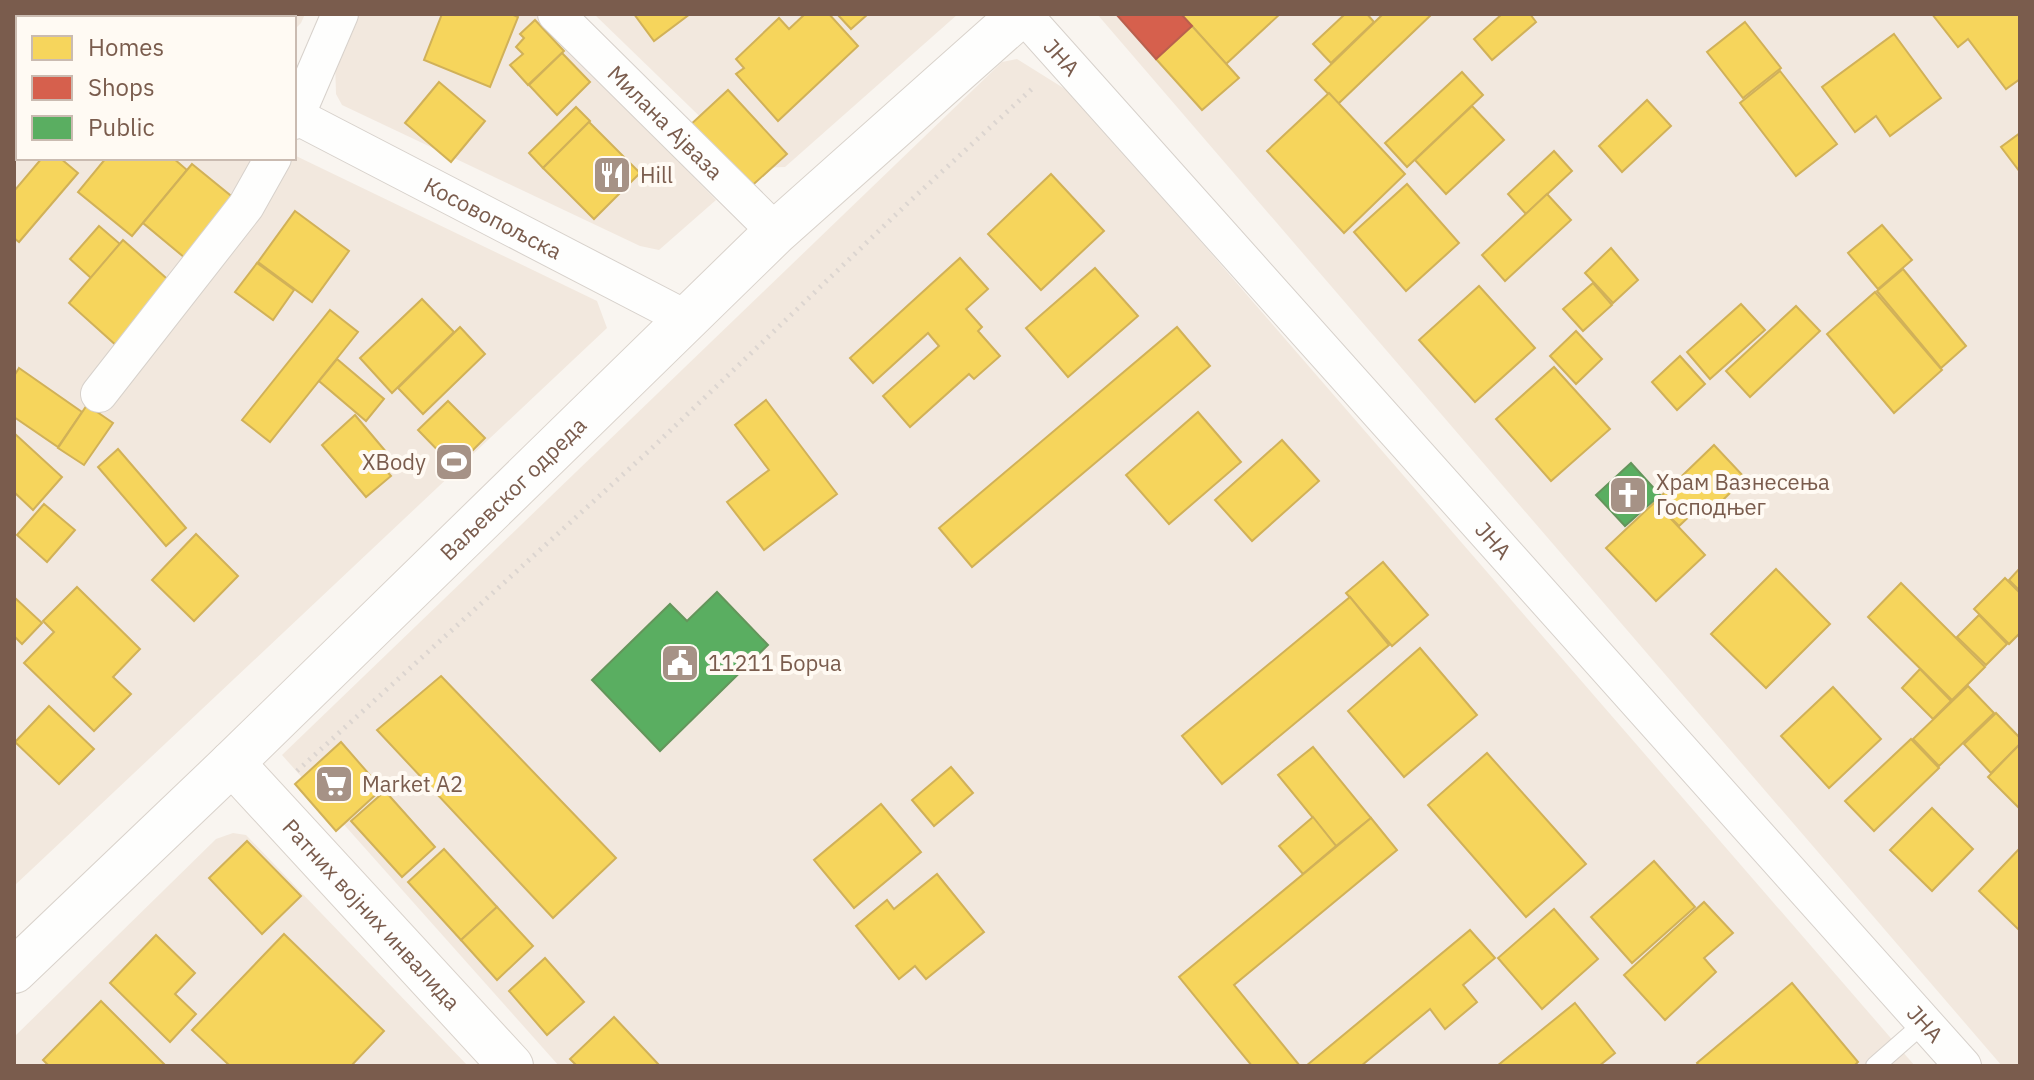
<svg xmlns="http://www.w3.org/2000/svg" width="2034" height="1080" viewBox="0 0 2034 1080" font-family="'IBM Plex Sans',sans-serif">
	<style>
		.residential { fill: #f2e8de }
		.homes { fill: #f6d55c; stroke: #d1b158; stroke-width: 2 }
		.shops { fill: #d6604d; stroke: #ba5f4d; stroke-width: 2 }
		.public { fill: #5aae61; stroke: #64955b; stroke-width: 2 }
		.lines { fill: none; stroke-linecap: round; stroke-linejoin: round }
		.lane-casing { stroke: #d7d1cb; stroke-width: 20 }
		.street-casing { stroke: #d7d1cb; stroke-width: 38 }
		.secondary-casing { stroke: #d9d2cb; stroke-width: 46 }
		.path { stroke: #dcd5d0; stroke-width: 5; stroke-dasharray: 2 6; stroke-linecap: butt }
		.lane { stroke: #fefefd; stroke-width: 18 }
		.street { stroke: #fefefd; stroke-width: 36 }
		.secondary { stroke: #fefefd; stroke-width: 44 }
		.labels { text-anchor: middle; stroke-width: 8; stroke-linejoin: round; paint-order: stroke }
		.street-label { font-size: 22px; fill: #7a5c4d; stroke: #fffaf3 }
		.poi-label { font-size: 22px; fill: #7a5c4d; stroke: #fffaf3; text-anchor: start }
	</style>
	<rect width="100%" height="100%" fill="#f9f5f0"/>
	<g class="residential">
		<path d="M 156,14 L 305,14 L 301,23 L 294,30 L 294,18 L 164,18 Z"/>
		<path d="M 357,14 L 535,14 L 716,200 L 659,250 L 640,246 L 342,105 L 336,94 L 335,61 Z"/>
		<path d="M 594,14 L 958,14 L 785,167 L 753,168 Z"/>
		<path d="M 1097,14 L 2020,14 L 2020,1066 L 2002,1066 Z"/>
		<path d="M 14,20 L 18,22 L 18,158 L 294,158 L 294,155 L 597,301 L 607,328 L 14,886 Z"/>
		<path d="M 1017,59 L 1073,94 L 1915,1066 L 559,1066 L 282,755 L 1002,62 Z"/>
		<path d="M 233,833 L 246,835 L 468,1066 L 14,1066 L 14,1037 L 216,839 Z"/>
	</g>
	<g class="homes">
		<path d="M 220,14 L 279,14 L 276,18 L 217,18 Z"/>
		<path d="M 442,14 L 511,14 L 518,17 L 490,87 L 424,60 Z"/>
		<path d="M 634,14 L 690,14 L 654,41 Z"/>
		<path d="M 805,14 L 829,14 L 858,46 L 778,121 L 736,74 L 744,68 L 736,59 L 779,18 L 789,29 Z"/>
		<path d="M 837,14 L 868,14 L 851,29 Z"/>
		<path d="M 1181,14 L 1280,14 L 1226,64 Z"/>
		<path d="M 1345,14 L 1367,14 L 1374,22 L 1331,63 L 1313,44 Z"/>
		<path d="M 1383,14 L 1432,14 L 1338,104 L 1315,80 Z"/>
		<path d="M 1502,14 L 1530,14 L 1536,22 L 1492,60 L 1474,39 Z"/>
		<path d="M 1932,14 L 2020,14 L 2020,79 L 2006,89 L 1968,39 L 1958,47 Z"/>
		<path d="M 535,20 L 564,51 L 528,85 L 510,65 L 523,54 L 516,47 L 524,38 L 520,34 Z"/>
		<path d="M 1745,22 L 1781,68 L 1743,98 L 1707,52 Z"/>
		<path d="M 1192,26 L 1239,78 L 1202,110 L 1156,59 Z"/>
		<path d="M 1894,34 L 1941,98 L 1890,136 L 1876,116 L 1855,132 L 1822,87 Z"/>
		<path d="M 562,53 L 590,82 L 557,115 L 529,85 Z"/>
		<path d="M 1780,71 L 1837,144 L 1796,176 L 1740,103 Z"/>
		<path d="M 1462,72 L 1483,95 L 1407,167 L 1385,143 Z"/>
		<path d="M 439,82 L 485,121 L 451,162 L 405,123 Z"/>
		<path d="M 728,90 L 787,154 L 746,191 L 688,127 Z"/>
		<path d="M 14,92 L 18,95 L 18,146 L 14,151 Z"/>
		<path d="M 1329,93 L 1405,174 L 1344,233 L 1267,151 Z"/>
		<path d="M 1647,100 L 1671,126 L 1622,172 L 1599,146 Z"/>
		<path d="M 1472,106 L 1504,140 L 1446,194 L 1415,160 Z"/>
		<path d="M 576,107 L 590,121 L 543,168 L 529,153 Z"/>
		<path d="M 589,122 L 640,173 L 594,219 L 543,168 Z"/>
		<path d="M 2020,133 L 2020,172 L 2001,147 Z"/>
		<path d="M 1554,151 L 1572,171 L 1526,214 L 1508,194 Z"/>
		<path d="M 42,158 L 60,158 L 78,173 L 19,242 L 14,238 L 14,191 Z"/>
		<path d="M 106,158 L 173,158 L 187,170 L 132,236 L 78,192 Z"/>
		<path d="M 192,164 L 241,204 L 191,263 L 143,223 Z"/>
		<path d="M 1051,174 L 1104,231 L 1041,290 L 988,234 Z"/>
		<path d="M 1407,184 L 1459,243 L 1406,291 L 1354,232 Z"/>
		<path d="M 1547,194 L 1571,220 L 1505,281 L 1482,255 Z"/>
		<path d="M 295,211 L 349,251 L 312,302 L 258,262 Z"/>
		<path d="M 1882,225 L 1912,260 L 1878,289 L 1848,253 Z"/>
		<path d="M 99,226 L 120,244 L 91,278 L 70,259 Z"/>
		<path d="M 123,240 L 173,284 L 118,347 L 69,303 Z"/>
		<path d="M 1611,248 L 1638,280 L 1613,303 L 1585,273 Z"/>
		<path d="M 960,258 L 988,289 L 966,309 L 982,327 L 978,331 L 1000,356 L 974,379 L 969,374 L 910,427 L 883,396 L 939,346 L 928,333 L 873,383 L 850,358 Z"/>
		<path d="M 257,263 L 294,290 L 273,320 L 235,292 Z"/>
		<path d="M 1095,268 L 1138,316 L 1068,377 L 1026,328 Z"/>
		<path d="M 1903,269 L 1966,346 L 1941,368 L 1877,291 Z"/>
		<path d="M 1593,283 L 1612,305 L 1583,331 L 1563,309 Z"/>
		<path d="M 1479,286 L 1535,348 L 1475,402 L 1419,340 Z"/>
		<path d="M 1875,292 L 1942,370 L 1894,413 L 1827,334 Z"/>
		<path d="M 422,299 L 454,332 L 392,393 L 360,358 Z"/>
		<path d="M 1741,304 L 1765,330 L 1710,379 L 1687,352 Z"/>
		<path d="M 1796,306 L 1820,331 L 1750,397 L 1726,371 Z"/>
		<path d="M 330,310 L 358,332 L 270,442 L 242,420 Z"/>
		<path d="M 460,327 L 485,354 L 423,414 L 398,388 Z"/>
		<path d="M 1177,327 L 1210,366 L 972,567 L 939,528 Z"/>
		<path d="M 1576,331 L 1602,359 L 1576,384 L 1550,356 Z"/>
		<path d="M 1680,356 L 1705,384 L 1677,410 L 1652,382 Z"/>
		<path d="M 337,359 L 384,399 L 366,421 L 319,381 Z"/>
		<path d="M 1554,367 L 1610,429 L 1551,481 L 1496,419 Z"/>
		<path d="M 19,368 L 82,412 L 58,447 L 14,417 L 14,376 Z"/>
		<path d="M 766,400 L 837,494 L 764,550 L 727,502 L 769,470 L 735,425 Z"/>
		<path d="M 448,401 L 485,438 L 455,468 L 418,430 Z"/>
		<path d="M 87,405 L 113,423 L 84,465 L 58,448 Z"/>
		<path d="M 1198,412 L 1241,462 L 1169,524 L 1126,475 Z"/>
		<path d="M 355,415 L 387,453 L 378,461 L 391,476 L 366,497 L 322,445 Z"/>
		<path d="M 14,433 L 62,477 L 33,510 L 14,492 Z"/>
		<path d="M 1282,440 L 1319,481 L 1252,541 L 1215,500 Z"/>
		<path d="M 1714,445 L 1745,478 L 1705,518 L 1697,509 L 1679,526 L 1655,502 Z"/>
		<path d="M 118,449 L 186,528 L 166,546 L 98,467 Z"/>
		<path d="M 1655,502 L 1705,555 L 1656,601 L 1606,548 Z"/>
		<path d="M 44,504 L 75,530 L 47,562 L 17,535 Z"/>
		<path d="M 196,534 L 238,576 L 194,621 L 152,580 Z"/>
		<path d="M 1383,562 L 1428,615 L 1392,646 L 1346,593 Z"/>
		<path d="M 2020,568 L 2020,591 L 2009,580 Z"/>
		<path d="M 1776,569 L 1830,624 L 1766,688 L 1711,634 Z"/>
		<path d="M 2005,578 L 2020,593 L 2020,633 L 2009,644 L 1974,609 Z"/>
		<path d="M 1901,583 L 1985,667 L 1952,700 L 1868,617 Z"/>
		<path d="M 77,587 L 140,649 L 113,677 L 131,694 L 94,731 L 24,663 L 54,632 L 43,621 Z"/>
		<path d="M 14,597 L 42,623 L 22,644 L 14,636 Z"/>
		<path d="M 1350,597 L 1389,645 L 1222,784 L 1182,736 Z"/>
		<path d="M 1979,615 L 2007,644 L 1986,665 L 1957,637 Z"/>
		<path d="M 1420,648 L 1477,715 L 1404,777 L 1348,711 Z"/>
		<path d="M 1920,669 L 1951,701 L 1933,719 L 1902,688 Z"/>
		<path d="M 441,676 L 616,858 L 553,918 L 377,730 Z"/>
		<path d="M 1968,686 L 1994,713 L 1939,766 L 1913,739 Z"/>
		<path d="M 1833,687 L 1881,739 L 1829,788 L 1781,736 Z"/>
		<path d="M 49,706 L 94,749 L 59,784 L 15,742 Z"/>
		<path d="M 1996,713 L 2020,738 L 2020,744 L 1991,773 L 1964,744 Z"/>
		<path d="M 1911,739 L 1939,768 L 1874,831 L 1845,801 Z"/>
		<path d="M 341,742 L 382,789 L 336,831 L 295,784 Z"/>
		<path d="M 2020,744 L 2020,807 L 2019,808 L 1988,777 Z"/>
		<path d="M 1313,747 L 1371,818 L 1336,846 L 1278,775 Z"/>
		<path d="M 1487,753 L 1586,864 L 1526,917 L 1428,805 Z"/>
		<path d="M 951,767 L 973,793 L 934,826 L 912,800 Z"/>
		<path d="M 385,791 L 435,847 L 402,877 L 351,821 Z"/>
		<path d="M 881,804 L 921,852 L 854,908 L 814,860 Z"/>
		<path d="M 1932,808 L 1973,849 L 1932,891 L 1890,850 Z"/>
		<path d="M 1313,817 L 1336,846 L 1303,874 L 1279,846 Z"/>
		<path d="M 1371,818 L 1397,850 L 1234,985 L 1300,1066 L 1252,1066 L 1179,977 Z"/>
		<path d="M 247,841 L 301,896 L 262,934 L 209,878 Z"/>
		<path d="M 2020,848 L 2020,931 L 1979,891 Z"/>
		<path d="M 444,849 L 497,907 L 461,940 L 408,882 Z"/>
		<path d="M 1654,861 L 1695,907 L 1632,963 L 1591,917 Z"/>
		<path d="M 937,874 L 984,932 L 926,979 L 915,966 L 899,979 L 856,926 L 887,900 L 894,909 Z"/>
		<path d="M 1704,902 L 1733,933 L 1704,958 L 1716,972 L 1665,1020 L 1624,975 Z"/>
		<path d="M 497,907 L 533,946 L 497,980 L 461,940 Z"/>
		<path d="M 1554,909 L 1598,959 L 1542,1009 L 1498,958 Z"/>
		<path d="M 1470,930 L 1495,958 L 1463,985 L 1477,1002 L 1445,1029 L 1430,1009 L 1361,1066 L 1306,1066 Z"/>
		<path d="M 284,934 L 384,1031 L 351,1066 L 230,1066 L 192,1030 Z"/>
		<path d="M 156,935 L 195,973 L 175,994 L 196,1014 L 170,1042 L 110,983 Z"/>
		<path d="M 545,958 L 584,1002 L 547,1035 L 509,991 Z"/>
		<path d="M 1792,983 L 1858,1062 L 1854,1066 L 1699,1066 L 1697,1063 Z"/>
		<path d="M 101,1001 L 165,1065 L 164,1066 L 49,1066 L 43,1060 Z"/>
		<path d="M 1575,1003 L 1615,1053 L 1599,1066 L 1497,1066 Z"/>
		<path d="M 614,1017 L 660,1066 L 577,1066 L 570,1059 Z"/>
	</g>
	<path class="shops" d="M 1116,14 L 1181,14 L 1192,26 L 1156,59 Z"/>
	<g class="public">
		<path d="M 1631,463 L 1660,495 L 1625,526 L 1596,495 Z"/>
		<path d="M 717,592 L 768,645 L 660,751 L 592,680 L 670,604 L 687,621 Z"/>
	</g>
	<g class="lines">
		<defs>
			<path id="lane" d="M 1875,1066 L 1924,1023"/>
			<g id="street">
				<path d="M 76,14 L 85,18"/>
				<path id="s1" d="M 556,14 L 776,232"/>
				<path id="s2" d="M 1023,14 L 1963,1066"/>
				<path id="s3" d="M 294,115 L 687,319"/>
				<path d="M 294,121 L 340,14"/>
				<path d="M 99,394 L 246,206 L 273,158"/>
			</g>
			<g id="secondary">
				<path id="s4" d="M 232,763 L 511,1066"/>
				<path id="s5" d="M 14,971 L 232,763 L 776,232 L 1021,14"/>
			</g>
		</defs>
		<use href="#lane" class="lane-casing"/>
		<use href="#street" class="street-casing"/>
		<use href="#secondary" class="secondary-casing"/>
		<path class="path" d="M 297,771 L 651,449 L 909,202 L 1034,87"/>
		<use href="#lane" class="lane"/>
		<use href="#street" class="street"/>
		<use href="#secondary" class="secondary"/>
	</g>
	<defs>
		<symbol id="restaurant-square" viewBox="-11 -11 22 22"><rect x="-9" y="-9" width="18" height="18" rx="4" fill="#a69286" stroke="#fffaf3"/><path d="M-5-6h1v4h1v-4h1v4h1v-4h1v5L-1.5 .5V6h-2V.5L-5-1ZM5-6V6H3V1.5H1.5Q1.5-4 5-6Z" fill="#fff"/></symbol>
		<symbol id="stadium-square" viewBox="-11 -11 22 22"><rect x="-9" y="-9" width="18" height="18" rx="4" fill="#a69286" stroke="#fffaf3"/><path d="M0-5a6.5 5 0 1 0 0 10a6.5 5 0 1 0 0-10ZM-3.5-1.8h7v3.6h-7Z" fill="#fff"/></symbol>
		<symbol id="church-square" viewBox="-11 -11 22 22"><rect x="-9" y="-9" width="18" height="18" rx="4" fill="#a69286" stroke="#fffaf3"/><path d="M-1.2-6h2.4v3.5h3.3v2.4h-3.3V6h-2.4V-.1h-3.3v-2.4h3.3Z" fill="#fff"/></symbol>
		<symbol id="civic-square" viewBox="-11 -11 22 22"><rect x="-9" y="-9" width="18" height="18" rx="4" fill="#a69286" stroke="#fffaf3"/><path d="M-.6-6.5H3V-4.5H.6V-3L4-1V1h2V6H-6V1h2V-1L-.6-3ZM-1.2 2.5V6h2.4V2.5Z" fill="#fff"/></symbol>
		<symbol id="supermarket-square" viewBox="-11 -11 22 22"><rect x="-9" y="-9" width="18" height="18" rx="4" fill="#a69286" stroke="#fffaf3"/><path d="M-6-5.5h2.5l.6 2H6L4.5 2H-2.5L-4.4-4H-6ZM-1.5 3.2a1.3 1.3 0 1 0 .1 0ZM3 3.2a1.3 1.3 0 1 0 .1 0Z" fill="#fff"/></symbol>
	</defs>
	<g fill-rule="evenodd">
		<use href="#restaurant-square" x="590" y="153" width="44" height="44"/>
		<use href="#stadium-square" x="432" y="440" width="44" height="44"/>
		<use href="#church-square" x="1606" y="473" width="44" height="44"/>
		<use href="#civic-square" x="658" y="641" width="44" height="44"/>
		<use href="#supermarket-square" x="312" y="762" width="44" height="44"/>
	</g>
	<g class="labels">
		<g class="street-label">
			<text dy="8" stroke="none"><textPath href="#s2" startOffset="58">ЈНА</textPath></text>
			<text dy="8" stroke="none"><textPath href="#s1" startOffset="154">Милана Ајваза</textPath></text>
			<text dy="8" stroke="none"><textPath href="#s3" startOffset="224">Косовопољска</textPath></text>
			<text dy="8" stroke="none"><textPath href="#s5" startOffset="694">Ваљевског одреда</textPath></text>
			<text dy="8" stroke="none"><textPath href="#s2" startOffset="706">ЈНА</textPath></text>
			<text dy="8" stroke="none"><textPath href="#s4" startOffset="206">Ратних војних инвалида</textPath></text>
			<text dy="8" stroke="none"><textPath href="#s2" startOffset="1354">ЈНА</textPath></text>
		</g>
		<g class="poi-label">
			<text x="640" y="183">Hill</text>
			<text x="426" y="470" text-anchor="end">XBody</text>
			<text x="1656" y="490">Храм Вазнесења<tspan x="1656" dy="25">Господњег</tspan></text>
			<text x="708" y="671">11211 Борча</text>
			<text x="362" y="792">Market A2</text>
		</g>
	</g>
	<rect width="2034" height="1080" fill="none" stroke="#7a5c4d" stroke-width="32"/>
	<rect x="16" y="16" width="280" height="144" fill="#fffaf3" stroke="#cabbb1" stroke-width="2"/>
	<rect x="32" y="36" width="40" height="24" fill="#f6d55c" stroke="#cabbb1" stroke-width="2"/>
	<text x="88" y="56" font-size="24" fill="#7a5c4d">Homes</text>
	<rect x="32" y="76" width="40" height="24" fill="#d6604d" stroke="#cabbb1" stroke-width="2"/>
	<text x="88" y="96" font-size="24" fill="#7a5c4d">Shops</text>
	<rect x="32" y="116" width="40" height="24" fill="#5aae61" stroke="#cabbb1" stroke-width="2"/>
	<text x="88" y="136" font-size="24" fill="#7a5c4d">Public</text>
</svg>
